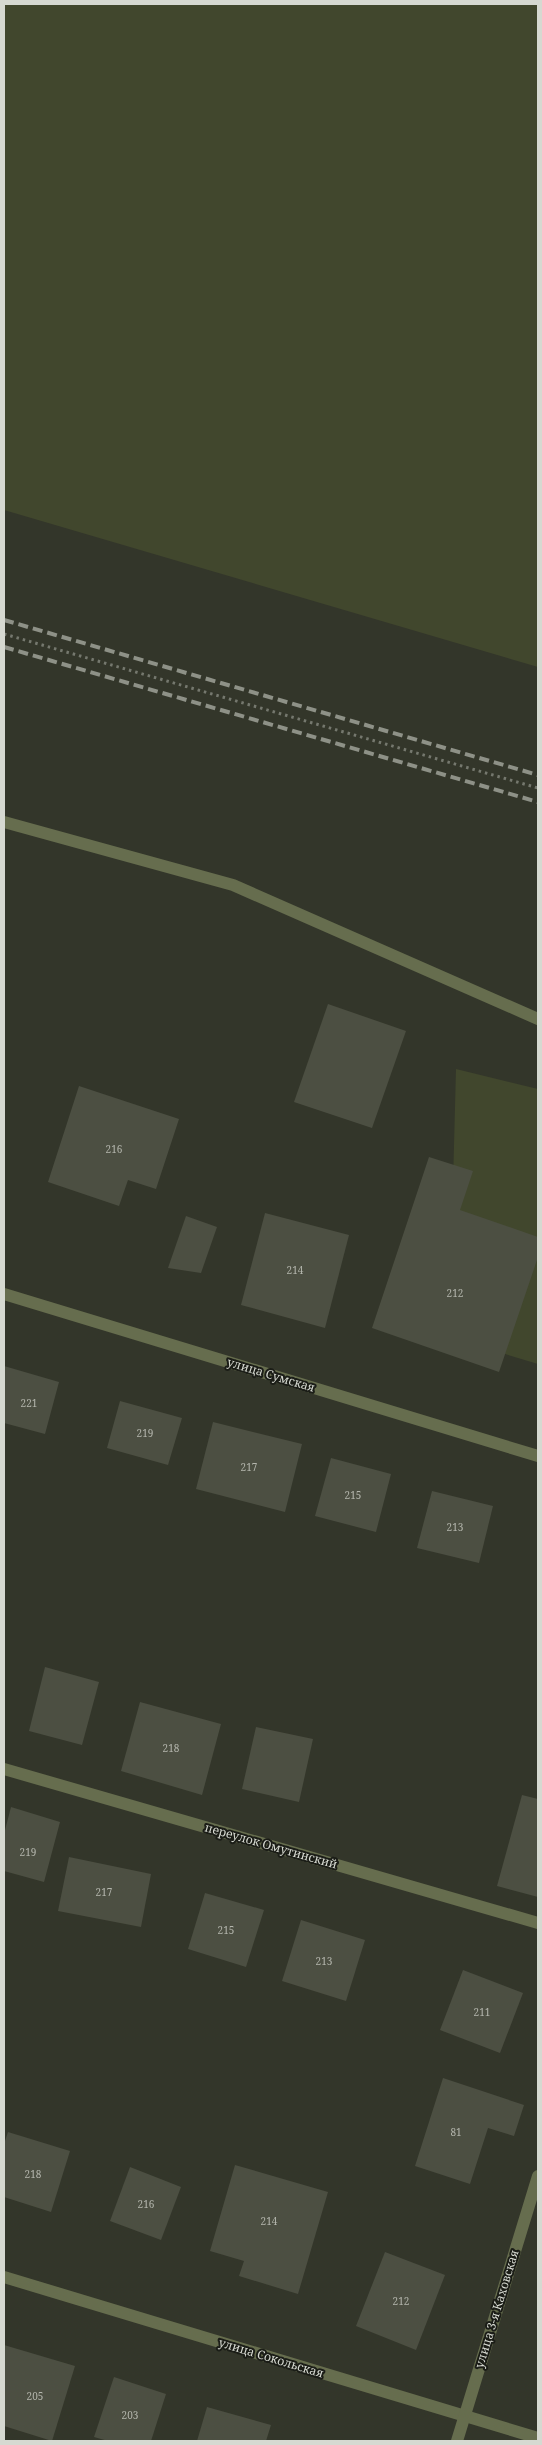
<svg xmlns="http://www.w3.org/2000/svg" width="542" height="2445" viewBox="0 0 542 2445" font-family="'Noto Serif',serif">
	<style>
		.green { fill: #41472d }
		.building { fill: #4c4f42 }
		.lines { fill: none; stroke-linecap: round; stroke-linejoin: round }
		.path { stroke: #75786e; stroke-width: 3; stroke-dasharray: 2.5 4; stroke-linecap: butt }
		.minor { stroke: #666d4e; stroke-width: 12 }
		.rail { stroke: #8e9187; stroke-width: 4; stroke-dasharray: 10 5; stroke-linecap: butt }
		.labels { text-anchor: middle; stroke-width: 4; stroke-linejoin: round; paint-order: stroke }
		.number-label { font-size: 10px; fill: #b4b6ad }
		.street-label { font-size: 12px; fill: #d6d9d1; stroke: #1b1d17 }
	</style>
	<rect width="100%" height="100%" fill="#33362a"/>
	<g class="green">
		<path d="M 4,4 L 538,4 L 538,667 L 4,510 Z"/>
		<path d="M 456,1069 L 538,1089 L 538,1364 L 449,1337 Z"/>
	</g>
	<g class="building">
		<path d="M 328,1004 L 406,1031 L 372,1128 L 294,1102 Z"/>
		<path d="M 79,1086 L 179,1119 L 156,1189 L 128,1180 L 119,1206 L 48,1182 Z"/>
		<path d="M 429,1157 L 473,1171 L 460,1210 L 538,1237 L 538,1257 L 499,1372 L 372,1328 Z"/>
		<path d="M 265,1213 L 349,1235 L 325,1328 L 241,1305 Z"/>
		<path d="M 186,1216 L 217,1227 L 201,1273 L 168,1268 Z"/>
		<path d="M 4,1366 L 59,1382 L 45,1434 L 4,1423 Z"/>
		<path d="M 120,1401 L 182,1418 L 168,1465 L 107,1448 Z"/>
		<path d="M 213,1422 L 302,1444 L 285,1512 L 196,1489 Z"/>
		<path d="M 331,1458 L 391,1474 L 376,1532 L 315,1516 Z"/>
		<path d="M 432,1491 L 493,1506 L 479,1563 L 417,1548 Z"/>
		<path d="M 45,1667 L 99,1682 L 82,1745 L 29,1731 Z"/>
		<path d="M 140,1702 L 221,1724 L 202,1795 L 121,1771 Z"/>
		<path d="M 256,1727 L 313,1739 L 299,1802 L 242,1789 Z"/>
		<path d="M 522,1795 L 538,1799 L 538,1897 L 497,1886 Z"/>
		<path d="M 11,1807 L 60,1822 L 44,1882 L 4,1871 L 4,1834 Z"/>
		<path d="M 69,1857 L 151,1874 L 141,1927 L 58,1911 Z"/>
		<path d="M 205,1893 L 264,1910 L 246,1967 L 188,1949 Z"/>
		<path d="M 301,1920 L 365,1940 L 346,2001 L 282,1981 Z"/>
		<path d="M 463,1970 L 523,1993 L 500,2053 L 440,2030 Z"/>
		<path d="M 443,2078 L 524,2105 L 514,2136 L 488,2128 L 470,2184 L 415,2166 Z"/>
		<path d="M 8,2132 L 70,2151 L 51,2212 L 4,2197 L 4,2144 Z"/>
		<path d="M 235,2165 L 328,2192 L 298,2294 L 239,2276 L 244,2261 L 210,2251 Z"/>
		<path d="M 130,2167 L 181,2187 L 161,2240 L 110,2221 Z"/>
		<path d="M 385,2252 L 445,2275 L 416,2350 L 356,2326 Z"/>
		<path d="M 4,2345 L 75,2366 L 52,2441 L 4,2426 Z"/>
		<path d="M 114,2377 L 166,2394 L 151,2441 L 108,2441 L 94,2437 Z"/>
		<path d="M 207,2407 L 271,2425 L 266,2441 L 197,2441 Z"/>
	</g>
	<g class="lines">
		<path class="path" d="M 4,634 L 538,788"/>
		<g class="minor">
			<path d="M 4,822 L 233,885 L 538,1019"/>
			<path d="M 4,1294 L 538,1456"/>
			<path d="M 4,1769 L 538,1923"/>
			<path d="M 4,2277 L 538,2438"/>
			<path d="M 457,2441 L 538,2176"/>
		</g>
		<g class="rail">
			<path d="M 4,620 L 538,775"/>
			<path d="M 4,647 L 538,802"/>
		</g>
	</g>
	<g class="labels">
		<g class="number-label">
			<text x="114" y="1153">216</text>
			<text x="295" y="1274">214</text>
			<text x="455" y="1297">212</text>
			<text x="29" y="1407">221</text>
			<text x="145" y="1437">219</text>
			<text x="249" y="1471">217</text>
			<text x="353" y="1499">215</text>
			<text x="455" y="1531">213</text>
			<text x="171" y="1752">218</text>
			<text x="28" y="1856">219</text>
			<text x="104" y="1896">217</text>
			<text x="226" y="1934">215</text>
			<text x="324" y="1965">213</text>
			<text x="482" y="2016">211</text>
			<text x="456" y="2136">81</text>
			<text x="33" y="2178">218</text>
			<text x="146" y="2208">216</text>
			<text x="269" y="2225">214</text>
			<text x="401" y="2305">212</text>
			<text x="35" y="2400">205</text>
			<text x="130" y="2419">203</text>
		</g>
		<g class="street-label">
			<text transform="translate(271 1375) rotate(17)" y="4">улица Сумская</text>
			<text transform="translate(271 1846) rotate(16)" y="4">переулок Омутинский</text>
			<text transform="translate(497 2309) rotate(-73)" y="4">улица 3-я Каховская</text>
			<text transform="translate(271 2358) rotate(17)" y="4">улица Сокольская</text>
		</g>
	</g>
	<rect width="542" height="2445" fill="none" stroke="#d6d9d1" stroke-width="10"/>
</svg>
